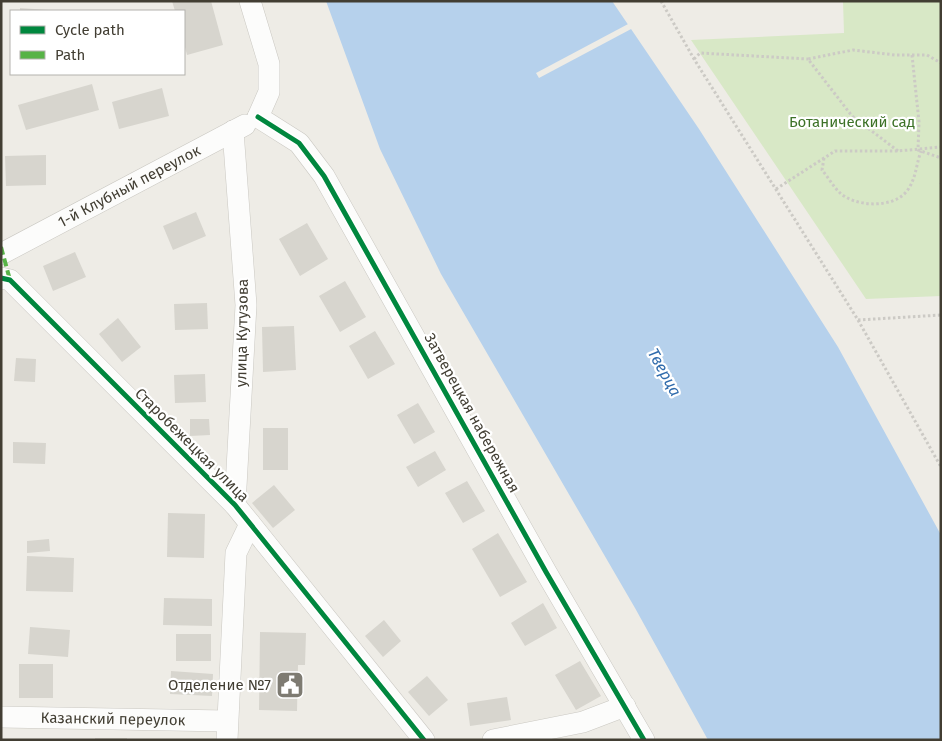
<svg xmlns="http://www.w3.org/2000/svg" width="942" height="741" viewBox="0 0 942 741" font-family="'Fira Sans',sans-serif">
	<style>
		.green { fill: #d8e8c6 }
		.water { fill: #b6d1ec }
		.pier { fill: #eeece6 }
		.building { fill: #d7d5ce }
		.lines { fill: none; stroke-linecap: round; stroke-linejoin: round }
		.minor-casing { stroke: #cac8c2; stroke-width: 22 }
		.path { stroke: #cccac5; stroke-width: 3; stroke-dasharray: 2.5 2.5; stroke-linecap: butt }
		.minor { stroke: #fcfcfb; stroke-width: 21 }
		.quiet { stroke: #57b346; stroke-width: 4; stroke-dasharray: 8 4; stroke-linecap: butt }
		.cycleway-casing { stroke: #fff; stroke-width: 8 }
		.cycleway { stroke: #00873e; stroke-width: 5 }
		.labels { text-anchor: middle; stroke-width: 4.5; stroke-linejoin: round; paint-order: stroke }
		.park-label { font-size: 15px; fill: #3d7228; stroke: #fff }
		.street-label { font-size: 15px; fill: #423e33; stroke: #fff }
		.poi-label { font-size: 15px; fill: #423e33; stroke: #fff; text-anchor: end }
		.water-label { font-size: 16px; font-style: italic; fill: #2f6bac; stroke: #fff }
	</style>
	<rect width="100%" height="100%" fill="#eeece6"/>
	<path class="green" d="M 843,1 L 941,1 L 941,296 L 866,299 L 691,40 L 844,33 Z"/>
	<path class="water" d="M 326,1 L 612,1 L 699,129 L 838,347 L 941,535 L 941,740 L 708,740 L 635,608 L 441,274 L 380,149 Z"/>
	<path class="pier" d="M 630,23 L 633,28 L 539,78 L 536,73 Z"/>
	<g class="building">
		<path d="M 172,1 L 211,1 L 223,45 L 187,55 L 184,43 L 184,11 L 175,11 Z"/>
		<path d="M 20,8 L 48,10 L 48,11 L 20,11 Z"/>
		<path d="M 92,84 L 99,110 L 26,130 L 18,105 Z"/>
		<path d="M 162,88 L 169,116 L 119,129 L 112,102 Z"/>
		<path d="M 46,155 L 46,185 L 6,186 L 5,156 Z"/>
		<path d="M 196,212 L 206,236 L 173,250 L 163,226 Z"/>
		<path d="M 307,223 L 328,259 L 300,276 L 279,239 Z"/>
		<path d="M 75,252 L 86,277 L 53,291 L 43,266 Z"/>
		<path d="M 345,281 L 366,317 L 340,332 L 319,296 Z"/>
		<path d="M 207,303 L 208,329 L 175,330 L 174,304 Z"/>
		<path d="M 118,318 L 141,347 L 122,362 L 99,334 Z"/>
		<path d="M 294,326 L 296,370 L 263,372 L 262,327 Z"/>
		<path d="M 375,331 L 395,364 L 368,379 L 349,346 Z"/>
		<path d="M 16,358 L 36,359 L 35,382 L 14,381 Z"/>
		<path d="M 205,374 L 206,402 L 175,403 L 174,375 Z"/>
		<path d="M 418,403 L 435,432 L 414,444 L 397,415 Z"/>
		<path d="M 190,419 L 209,419 L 210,435 L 190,436 Z"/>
		<rect x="263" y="428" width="25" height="42"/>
		<path d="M 13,442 L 46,443 L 45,464 L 13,463 Z"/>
		<path d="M 435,451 L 446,470 L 418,487 L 406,467 Z"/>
		<path d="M 467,481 L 485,511 L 463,523 L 445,493 Z"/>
		<path d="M 274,485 L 295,510 L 273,528 L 252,503 Z"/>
		<path d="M 168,513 L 205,514 L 204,558 L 167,557 Z"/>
		<path d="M 498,533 L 527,582 L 500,597 L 472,549 Z"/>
		<path d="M 49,539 L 50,551 L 27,553 L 27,541 Z"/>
		<path d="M 27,556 L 74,558 L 73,592 L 26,591 Z"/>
		<path d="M 164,598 L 212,599 L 212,626 L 163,625 Z"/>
		<path d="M 543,603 L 557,628 L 525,646 L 511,623 Z"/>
		<path d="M 384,620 L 401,641 L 383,657 L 365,636 Z"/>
		<path d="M 30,627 L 70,630 L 68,657 L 28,654 Z"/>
		<path d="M 260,632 L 306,633 L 305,665 L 298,665 L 297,711 L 259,710 Z"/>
		<rect x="176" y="634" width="35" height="27"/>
		<path d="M 580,661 L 601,696 L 576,710 L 555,675 Z"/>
		<rect x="19" y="664" width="34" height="34"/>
		<path d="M 171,671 L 213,674 L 212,696 L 170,694 Z"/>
		<path d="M 427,676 L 448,700 L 429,716 L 408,692 Z"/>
		<path d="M 507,697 L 511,720 L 470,726 L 467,703 Z"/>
		<rect x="95" y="738" width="32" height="2"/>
	</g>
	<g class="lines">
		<defs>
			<g id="minor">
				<path d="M 250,1 L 269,64 L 269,92 L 258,117"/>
				<path d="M 258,117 L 299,143 L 324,176 L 546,572 L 644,740"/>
				<path d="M 233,131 L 246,305 L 235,505"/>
				<path id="s1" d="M 1,254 L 245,125"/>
				<path d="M 1,278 L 10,280 L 235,505 L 424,740"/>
				<path id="s2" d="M 1,717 L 226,721"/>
				<path d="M 227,740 L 236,553 L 250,524"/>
				<path d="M 493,740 L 583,722 L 625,706"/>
			</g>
		</defs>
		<use href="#minor" class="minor-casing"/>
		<g class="path">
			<path d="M 661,1 L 694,59 L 858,320 L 941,467"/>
			<path d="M 912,55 L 919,122 L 918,150 L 941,158"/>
			<path d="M 694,59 L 700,53 L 808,59"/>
			<path d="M 898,151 L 852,116 L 808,59 L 853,50 L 895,55 L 927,55 L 941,63"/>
			<path d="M 824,158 L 822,170 C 828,177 833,186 839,192 C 854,207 893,209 907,191 C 916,179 916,165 921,151"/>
			<path d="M 941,183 L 941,184"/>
			<path d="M 776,189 L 835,151 L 898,151 L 941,147"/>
			<path d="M 858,320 L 941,315"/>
		</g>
		<use href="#minor" class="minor"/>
		<path class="quiet" d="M 1,247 L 10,280"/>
		<defs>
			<g id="cycleway">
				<path d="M 258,117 L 299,143 L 324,176 L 546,572 L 644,740"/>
				<path d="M 1,278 L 10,280 L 235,505 L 424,740"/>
			</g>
		</defs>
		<use href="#cycleway" class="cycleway-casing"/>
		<use href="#cycleway" class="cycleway"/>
	</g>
	<defs>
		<symbol id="civic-square" viewBox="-11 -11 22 22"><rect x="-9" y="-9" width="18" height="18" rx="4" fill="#7e7b72" stroke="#fff"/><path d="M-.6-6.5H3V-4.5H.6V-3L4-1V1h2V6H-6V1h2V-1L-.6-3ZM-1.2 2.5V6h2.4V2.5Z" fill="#fff"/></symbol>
	</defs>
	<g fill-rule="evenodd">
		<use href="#civic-square" x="274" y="669" width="32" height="32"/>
	</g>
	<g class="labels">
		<g class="park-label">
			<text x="852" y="127">Ботанический сад</text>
		</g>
		<g class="street-label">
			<text dy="5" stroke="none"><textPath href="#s1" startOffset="145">1-й Клубный переулок</textPath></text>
			<text transform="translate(242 333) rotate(-89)" y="5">улица Кутузова</text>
			<text transform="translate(472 413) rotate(61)" y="5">Затверецкая набережная</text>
			<text transform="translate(192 445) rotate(45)" y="5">Старобежецкая улица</text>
			<text dy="5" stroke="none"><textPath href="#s2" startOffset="112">Казанский переулок</textPath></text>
		</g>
		<g class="poi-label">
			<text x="271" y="690">Отделение №7</text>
		</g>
		<g class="water-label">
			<text transform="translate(665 372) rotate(61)" y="6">Тверца</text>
		</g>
	</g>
	<rect width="942" height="741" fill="none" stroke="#423e33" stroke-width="5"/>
	<rect x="10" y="10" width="175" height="65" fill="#ffffff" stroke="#b3b2ad"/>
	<rect x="20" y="26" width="25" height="8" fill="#00873e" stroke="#b3b2ad"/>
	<text x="55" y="35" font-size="15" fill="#423e33">Cycle path</text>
	<rect x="20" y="51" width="25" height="8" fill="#57b346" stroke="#b3b2ad"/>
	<text x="55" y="60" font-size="15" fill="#423e33">Path</text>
</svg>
